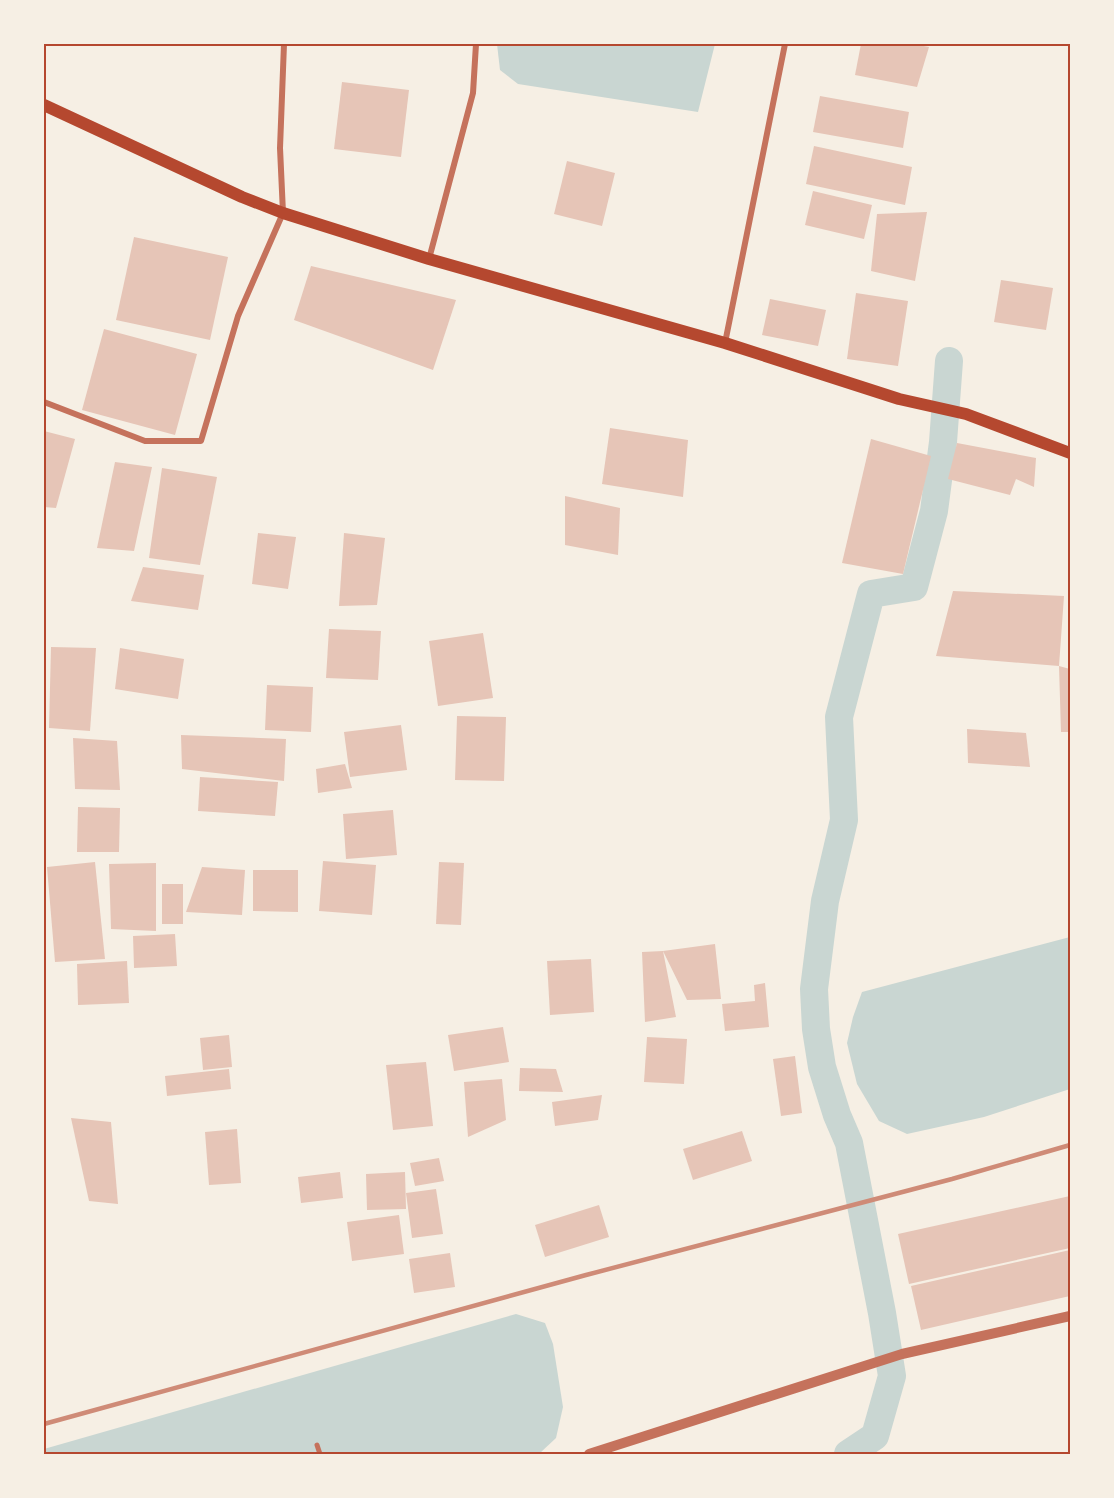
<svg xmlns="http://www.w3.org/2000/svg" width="1114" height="1498" viewBox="0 0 1114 1498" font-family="Commissioner,sans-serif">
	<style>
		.water { fill: #c9d6d2 }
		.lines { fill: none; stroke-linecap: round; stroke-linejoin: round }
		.canal { stroke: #c9d6d2; stroke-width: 28 }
		.building { fill: #e6c5b7 }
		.pedestrian { stroke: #c5725c; stroke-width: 5 }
		.minor { stroke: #c5725c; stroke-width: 6 }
		.tertiary { stroke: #c5725c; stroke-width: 10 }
		.secondary { stroke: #b5482f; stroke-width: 12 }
		.rail { stroke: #cf8b77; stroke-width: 4.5 }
		.neatline { fill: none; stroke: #b5482f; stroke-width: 2 }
	</style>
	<rect width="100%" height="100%" fill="#f6efe4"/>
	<g class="water">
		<path d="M 497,44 L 715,44 L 698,112 L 518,84 L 500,70 Z"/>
		<path d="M 1070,937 L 1070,1089 L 984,1117 L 907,1134 L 879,1121 L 857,1084 L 847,1043 L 853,1017 L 862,992 Z"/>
		<path d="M 516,1314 L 545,1323 L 553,1344 L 563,1407 L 556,1438 L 540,1453 L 534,1454 L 44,1454 L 44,1449 Z"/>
	</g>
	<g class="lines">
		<path class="canal" d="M 848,1454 L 875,1436 L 892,1376 L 882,1313 L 849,1143 L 837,1115 L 822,1067 L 816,1029 L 814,989 L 825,901 L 844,820 L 839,717 L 871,594 L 914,587 L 934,511 L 943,442 L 949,361"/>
	</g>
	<g class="building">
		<path d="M 861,44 L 913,44 L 929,47 L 917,87 L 855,75 Z"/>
		<path d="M 342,82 L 409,90 L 401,157 L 334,149 Z"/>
		<path d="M 820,96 L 909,112 L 903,148 L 813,132 Z"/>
		<path d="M 814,146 L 912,167 L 905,205 L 806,184 Z"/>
		<path d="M 567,161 L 615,173 L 602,226 L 554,214 Z"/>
		<path d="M 813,191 L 872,205 L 864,239 L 805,225 Z"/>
		<path d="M 927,212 L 915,281 L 871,271 L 877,214 Z"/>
		<path d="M 134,237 L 228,257 L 210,340 L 116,320 Z"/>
		<path d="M 311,266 L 456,300 L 433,370 L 294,320 Z"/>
		<path d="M 1001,280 L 1053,288 L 1046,330 L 994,322 Z"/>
		<path d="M 856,293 L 908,301 L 898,366 L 847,359 Z"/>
		<path d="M 770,299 L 826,310 L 818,346 L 762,335 Z"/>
		<path d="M 104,329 L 197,354 L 175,435 L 82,410 Z"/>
		<path d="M 610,428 L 688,440 L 683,497 L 602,484 Z"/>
		<path d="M 44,431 L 75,439 L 56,508 L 44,507 Z"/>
		<path d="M 871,439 L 931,456 L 903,574 L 842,563 Z"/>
		<path d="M 957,443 L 1036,458 L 1034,487 L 1016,479 L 1010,495 L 948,479 Z"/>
		<path d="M 115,462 L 152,467 L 134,551 L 97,548 Z"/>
		<path d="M 162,468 L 217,477 L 200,565 L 149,558 Z"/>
		<path d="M 565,496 L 620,508 L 618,555 L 565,545 Z"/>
		<path d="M 258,533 L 296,537 L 288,589 L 252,584 Z"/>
		<path d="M 344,533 L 385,538 L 377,605 L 339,606 Z"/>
		<path d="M 143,567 L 204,575 L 198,610 L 131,601 Z"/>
		<path d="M 953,591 L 1064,596 L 1059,666 L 1070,669 L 1070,732 L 1061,732 L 1059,666 L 936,656 Z"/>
		<path d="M 329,629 L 381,631 L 378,680 L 326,678 Z"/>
		<path d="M 483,633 L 493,698 L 438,706 L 429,641 Z"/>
		<path d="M 51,647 L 96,648 L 90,731 L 49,728 Z"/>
		<path d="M 120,648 L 184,659 L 178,699 L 115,689 Z"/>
		<path d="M 267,685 L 313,687 L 311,732 L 265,730 Z"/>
		<path d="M 457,716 L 506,717 L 504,781 L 455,780 Z"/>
		<path d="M 401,725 L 407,770 L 350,777 L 344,732 Z"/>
		<path d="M 967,729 L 1026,733 L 1030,767 L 968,763 Z"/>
		<path d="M 181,735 L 286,739 L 284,781 L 182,769 Z"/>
		<path d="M 73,738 L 117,741 L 120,790 L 75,789 Z"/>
		<path d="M 345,764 L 352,788 L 318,793 L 316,769 Z"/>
		<path d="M 200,777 L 278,782 L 275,816 L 198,811 Z"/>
		<path d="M 78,807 L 120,808 L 119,852 L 77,852 Z"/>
		<path d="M 393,810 L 397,855 L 346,859 L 343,814 Z"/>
		<path d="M 323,861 L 376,865 L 372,915 L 319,911 Z"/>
		<path d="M 95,862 L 105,959 L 55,962 L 47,867 Z"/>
		<path d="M 439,862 L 464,863 L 461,925 L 436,924 Z"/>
		<path d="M 156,863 L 156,931 L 111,929 L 109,864 Z"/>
		<path d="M 202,867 L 245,870 L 242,915 L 186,912 Z"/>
		<path d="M 253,870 L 298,870 L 298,912 L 253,911 Z"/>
		<rect x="162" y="884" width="21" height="40"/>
		<path d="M 175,934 L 177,966 L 134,968 L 133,936 Z"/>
		<path d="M 715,944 L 721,999 L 687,1000 L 663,951 L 676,1017 L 645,1022 L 642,952 L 663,951 Z"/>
		<path d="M 591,959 L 594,1012 L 550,1015 L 547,961 Z"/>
		<path d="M 127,961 L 129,1003 L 78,1005 L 77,964 Z"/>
		<path d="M 765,983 L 769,1027 L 725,1031 L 722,1004 L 755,1001 L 754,985 Z"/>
		<path d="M 503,1027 L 509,1062 L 454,1071 L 448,1035 Z"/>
		<path d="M 229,1035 L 232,1067 L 203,1070 L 200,1038 Z"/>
		<path d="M 647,1037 L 687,1039 L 684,1084 L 644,1082 Z"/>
		<path d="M 795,1056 L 802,1113 L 781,1116 L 773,1059 Z"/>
		<path d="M 426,1062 L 433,1126 L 393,1130 L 386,1065 Z"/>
		<path d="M 520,1068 L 556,1069 L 563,1092 L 519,1091 Z"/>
		<path d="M 229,1069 L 231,1089 L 167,1096 L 165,1076 Z"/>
		<path d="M 502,1079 L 506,1120 L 468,1137 L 464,1082 Z"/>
		<path d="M 602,1095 L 598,1120 L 555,1126 L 552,1102 Z"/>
		<path d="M 71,1118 L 111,1122 L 118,1204 L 89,1201 Z"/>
		<path d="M 237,1129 L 241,1183 L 209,1185 L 205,1132 Z"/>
		<path d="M 742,1131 L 752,1161 L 693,1180 L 683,1149 Z"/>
		<path d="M 439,1158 L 444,1181 L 415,1186 L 410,1163 Z"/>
		<path d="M 340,1172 L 343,1198 L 301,1203 L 298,1177 Z"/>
		<path d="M 405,1172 L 406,1209 L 367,1210 L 366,1174 Z"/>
		<path d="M 436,1189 L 443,1234 L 412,1238 L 406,1193 Z"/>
		<path d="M 1070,1196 L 1070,1248 L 909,1284 L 898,1234 Z"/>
		<path d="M 599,1205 L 609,1237 L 545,1257 L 535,1225 Z"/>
		<path d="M 399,1215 L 404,1254 L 352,1261 L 347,1222 Z"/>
		<path d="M 1070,1250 L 1070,1296 L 921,1330 L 911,1286 Z"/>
		<path d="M 450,1253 L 455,1287 L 414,1293 L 409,1259 Z"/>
	</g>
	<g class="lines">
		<path class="pedestrian" d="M 317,1445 L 320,1454"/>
		<g class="minor">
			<path d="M 429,259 L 473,93 L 476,44"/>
			<path d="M 725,343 L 785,44"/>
			<path d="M 44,402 L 145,441 L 201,441 L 238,316 L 283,213 L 280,148 L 284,44"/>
		</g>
		<path class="tertiary" d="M 589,1454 L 902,1354 L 1070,1316"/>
		<path class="secondary" d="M 44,105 L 242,197 L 283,213 L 429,259 L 725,343 L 899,399 L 966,414 L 1070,453"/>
		<path class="rail" d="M 44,1424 L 586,1275 L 952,1179 L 1070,1145"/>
	</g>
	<rect width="1114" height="1498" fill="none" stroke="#f6efe4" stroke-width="90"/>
	<rect x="45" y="45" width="1024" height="1408" class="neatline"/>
</svg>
